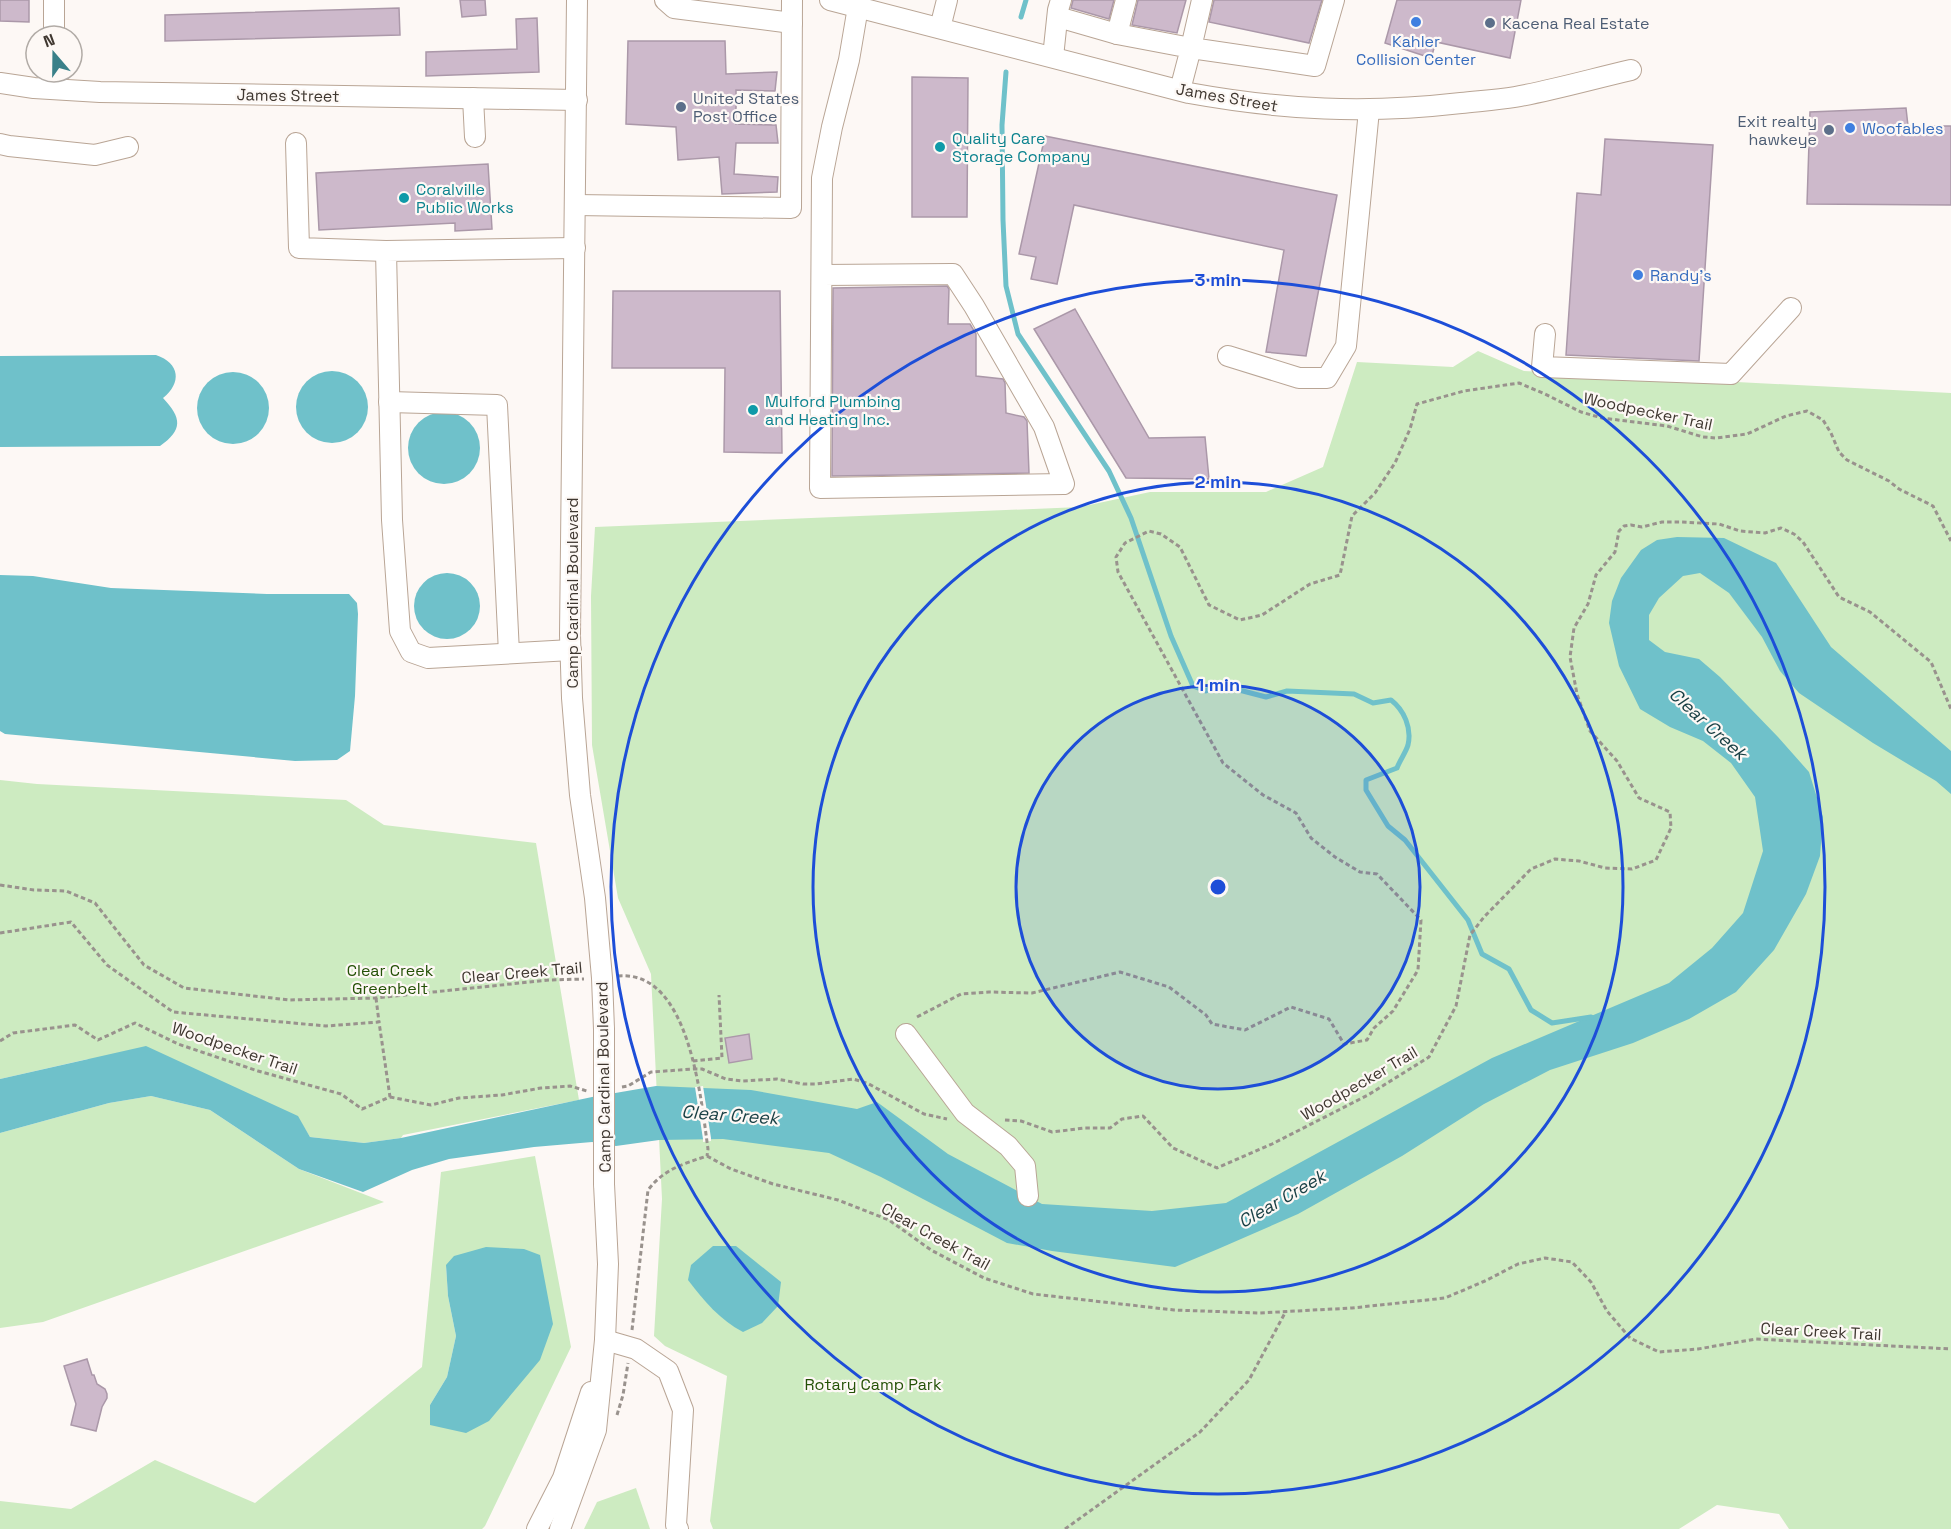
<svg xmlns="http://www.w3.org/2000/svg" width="1951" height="1529" viewBox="0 0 1951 1529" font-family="'Space Grotesk',sans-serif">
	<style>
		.green { fill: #cdebc1; fill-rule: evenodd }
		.water { fill: #6fc1ca }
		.pier { fill: #fdf8f5 }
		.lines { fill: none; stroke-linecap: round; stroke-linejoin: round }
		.stream { stroke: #6fc1ca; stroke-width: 5 }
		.building { fill: #cdb9cb; stroke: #ab98a9; stroke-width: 1.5 }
		.minor-casing { stroke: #b9a595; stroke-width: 22 }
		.path { stroke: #99928d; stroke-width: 3; stroke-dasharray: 4.5 3; stroke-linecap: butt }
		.minor { stroke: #fff; stroke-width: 20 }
		.minor-bridge-casing { stroke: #b9a595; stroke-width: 22; stroke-linecap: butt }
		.minor-bridge { stroke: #fff; stroke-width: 20 }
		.ring { fill: none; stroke: #1d4ed8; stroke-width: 3 }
		.shop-dot { fill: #3f7fe0; stroke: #fdf8f5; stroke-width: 2 }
		.service-dot { fill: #5c6f8a; stroke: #fdf8f5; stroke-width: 2 }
		.culture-dot { fill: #0f9aa8; stroke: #fdf8f5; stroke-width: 2 }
		.labels { text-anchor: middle; stroke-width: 4.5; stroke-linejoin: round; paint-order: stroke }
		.service-label { font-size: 16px; fill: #4e5e75; stroke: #fdf8f5; text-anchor: start }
		.shop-label { font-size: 16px; fill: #366cbe; stroke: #fdf8f5; text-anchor: start }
		.street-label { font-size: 16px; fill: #3f3730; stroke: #fdf8f5 }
		.culture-label { font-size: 16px; fill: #0d838f; stroke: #fdf8f5; text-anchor: start }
		.park-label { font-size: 16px; fill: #245106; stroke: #fdf8f5 }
		.water-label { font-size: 18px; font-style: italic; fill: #183f44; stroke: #fdf8f5 }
		.centre { fill: #1d4ed8; stroke: #fdf8f5; stroke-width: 3 }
		.ring-label { font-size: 18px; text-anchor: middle; font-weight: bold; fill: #1d4ed8; stroke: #fdf8f5; stroke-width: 4.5; stroke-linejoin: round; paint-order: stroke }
	</style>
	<rect width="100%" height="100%" fill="#fdf8f5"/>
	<g class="green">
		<path d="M 1478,351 L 1524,371 L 1951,393 L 1951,1529 L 1789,1529 L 1779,1514 L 1717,1505 L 1679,1529 L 713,1529 L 710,1521 L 727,1376 L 665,1346 L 654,1336 L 662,1199 L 651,974 L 618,898 L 592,745 L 591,596 L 595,527 L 1080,507 L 1150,492 L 1266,492 L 1323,467 L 1357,362 L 1453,367 Z"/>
		<path d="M 0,780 L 37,784 L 346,800 L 384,825 L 536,843 L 579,1100 L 403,1135 L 401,1138 L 364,1143 L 310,1137 L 297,1116 L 88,1059 L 0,1079 Z"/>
		<path d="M 151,1096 L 210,1110 L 299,1169 L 384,1202 L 43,1322 L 0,1328 L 0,1133 L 109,1103 Z"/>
		<path d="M 535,1156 L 571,1347 L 485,1526 L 482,1529 L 0,1529 L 0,1501 L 71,1509 L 155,1460 L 255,1503 L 422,1367 L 441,1172 ZM 446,1265 L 489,1421 L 430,1405 L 447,1377 L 456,1336 L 448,1296 Z"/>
		<path d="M 636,1488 L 650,1529 L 584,1529 L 597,1502 Z"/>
	</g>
	<g class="water">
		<path d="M 156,355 C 180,363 182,383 163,398 C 182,418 183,430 160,446 L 0,447 L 0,356 Z"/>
		<circle cx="332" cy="407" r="36"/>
		<circle cx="233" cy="408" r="36"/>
		<circle cx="444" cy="448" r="36"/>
		<path d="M 1677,537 L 1724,538 L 1776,563 L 1831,647 L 1951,751 L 1951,794 L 1936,781 L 1873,743 L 1799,693 L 1780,671 L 1762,637 L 1729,593 L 1700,573 L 1683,576 L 1659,598 L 1649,615 L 1649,640 L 1665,652 L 1699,659 L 1720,677 L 1778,737 L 1809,772 L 1823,817 L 1820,856 L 1806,894 L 1774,950 L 1736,992 L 1689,1019 L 1633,1043 L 1550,1070 L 1484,1104 L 1402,1156 L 1298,1214 L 1218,1249 L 1175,1267 L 1052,1251 L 1007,1243 L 881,1177 L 829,1153 L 723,1139 L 659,1140 L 616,1146 L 592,1142 L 534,1147 L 449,1159 L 412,1170 L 363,1192 L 299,1169 L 210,1110 L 151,1096 L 109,1103 L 0,1133 L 0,1079 L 146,1046 L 298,1116 L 310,1137 L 364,1143 L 401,1138 L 592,1097 L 656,1086 L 751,1090 L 857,1109 L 877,1102 L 948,1154 L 1042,1204 L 1152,1211 L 1226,1203 L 1492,1058 L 1669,983 L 1712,948 L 1743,913 L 1763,851 L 1755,797 L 1731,763 L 1703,741 L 1670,727 L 1640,709 L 1619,666 L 1609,623 L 1612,601 L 1621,578 L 1641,550 L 1657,540 Z"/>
		<circle cx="447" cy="606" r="33"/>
		<path d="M 0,575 L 33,576 L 111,588 L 267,594 L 349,594 L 357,603 L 358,614 L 355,696 L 350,751 L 337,760 L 295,761 L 5,734 L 0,731 Z"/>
		<path d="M 713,1246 L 736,1246 L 781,1282 L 778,1306 L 762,1323 L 743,1332 C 720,1320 704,1301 688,1280 L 691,1265 Z"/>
		<path d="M 486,1247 L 524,1249 L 540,1255 L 553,1324 L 540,1360 L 489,1421 L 466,1433 L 430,1425 L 430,1405 L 447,1377 L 456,1336 L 448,1296 L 446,1265 L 454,1256 Z"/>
	</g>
	<path class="pier" d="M 703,1086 L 711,1138 L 711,1141 L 703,1142 L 703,1139 L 695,1087 Z"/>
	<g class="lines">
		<g class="stream">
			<path d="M 1021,17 L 1026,0"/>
			<path d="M 1006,72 L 1002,125 L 1003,220 L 1006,286 L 1018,334 L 1109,471 L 1131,518 L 1171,636 L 1193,686 L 1206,691 L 1216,684 L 1266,697 L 1287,691 L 1354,694 L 1373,703 L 1391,700 C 1404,710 1412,728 1408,745 C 1406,752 1400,760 1397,768 L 1366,780 L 1366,790 L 1388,826 L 1405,840 L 1468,920 L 1482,954 L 1509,969 L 1531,1010 L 1552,1023 L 1591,1017"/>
		</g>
	</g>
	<g class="building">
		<path d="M 0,0 L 29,0 L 29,22 L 0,21 Z"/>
		<path d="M 460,0 L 485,0 L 486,15 L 462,17 Z"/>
		<path d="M 1073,0 L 1114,0 L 1109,19 L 1071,8 Z"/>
		<path d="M 1138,0 L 1186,0 L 1177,33 L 1132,25 Z"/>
		<path d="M 1214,0 L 1322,0 L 1309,43 L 1209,22 Z"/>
		<path d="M 1397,0 L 1521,0 L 1510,58 L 1436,42 L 1431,58 L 1385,43 Z"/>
		<path d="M 399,8 L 400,35 L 165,41 L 165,15 Z"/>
		<path d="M 537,18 L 539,72 L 426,76 L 426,52 L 517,49 L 516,19 Z"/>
		<path d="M 628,41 L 725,41 L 726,74 L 777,72 L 775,91 L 736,90 L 736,124 L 776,125 L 778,143 L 736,143 L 734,174 L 778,177 L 777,192 L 722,194 L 719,157 L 678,160 L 676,127 L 626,124 Z"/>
		<path d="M 912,77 L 968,78 L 967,217 L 912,217 Z"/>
		<path d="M 1906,108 L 1908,126 L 1951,126 L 1951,205 L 1807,204 L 1810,112 Z"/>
		<path d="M 1045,136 L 1337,195 L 1306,356 L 1266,352 L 1284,250 L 1074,205 L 1057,284 L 1031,279 L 1036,257 L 1019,254 Z"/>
		<path d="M 1605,139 L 1713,145 L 1699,361 L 1566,355 L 1577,193 L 1601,195 Z"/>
		<path d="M 488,164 L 492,229 L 455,231 L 455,223 L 319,230 L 316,173 Z"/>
		<path d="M 947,286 L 949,289 L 948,324 L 970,324 L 976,334 L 976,376 L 1003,379 L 1005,383 L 1006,413 L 1024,417 L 1027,421 L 1029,473 L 832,476 L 833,288 Z"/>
		<path d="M 613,291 L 780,291 L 782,453 L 724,452 L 725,368 L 612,368 Z"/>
		<path d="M 1075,309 L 1149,438 L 1205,437 L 1209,479 L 1126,478 L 1034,329 Z"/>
		<path d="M 749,1034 L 752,1059 L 729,1063 L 725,1038 Z"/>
		<path d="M 87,1359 L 92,1375 L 94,1375 L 97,1384 L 105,1389 L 107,1394 L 107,1398 L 102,1407 L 96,1431 L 71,1425 L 76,1404 L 64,1366 Z"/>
	</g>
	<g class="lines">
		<defs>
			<g id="minor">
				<path d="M 577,0 L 570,635 L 572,698 L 580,795 L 595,898 L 602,978 L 604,1029"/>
				<path d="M 665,0 L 674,8 L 792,23"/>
				<path d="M 830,0 L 1189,93 C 1283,110 1365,114 1461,103 C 1479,101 1497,100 1515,97 C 1554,90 1592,79 1631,70"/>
				<path d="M 1126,0 L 1117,34 L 1191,48 L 1180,90"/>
				<path d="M 1202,0 L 1191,48 L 1315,66 L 1334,0"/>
				<path d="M 1058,17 L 1117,34"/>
				<path d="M 940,28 L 947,0"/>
				<path d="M 54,36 L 54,0"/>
				<path d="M 1053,57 L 1058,10 L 1061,0"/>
				<path d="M 0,83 L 34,88 L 100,92 L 577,100"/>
				<path d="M 473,98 L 475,137"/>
				<path d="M 296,143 L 299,248 L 386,251"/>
				<path d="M 0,144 L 9,146 L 95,155 L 128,147"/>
				<path d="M 575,205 L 791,208 L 792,0"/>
				<path d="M 822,275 L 953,274 L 974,306 L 1044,427 L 1064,484 L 820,488 L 822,178 L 832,127 L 849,60 L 858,7"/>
				<path d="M 1545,334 L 1542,367 L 1731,374 L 1791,308"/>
				<path d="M 1228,356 L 1299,378 L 1327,378 L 1346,346 L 1369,110"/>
				<path d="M 389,402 L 497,405 L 509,653"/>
				<path d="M 571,650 L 428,658 L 411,652 L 400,631 L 392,520 L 386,251 L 575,248"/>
				<path d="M 906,1034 L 965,1113 L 1008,1146 L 1025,1166 L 1028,1196"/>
				<path d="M 605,1340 L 636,1349 L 668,1371 L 683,1410 L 676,1525 L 678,1529"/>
				<path d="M 537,1529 L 563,1478 L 591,1392"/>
				<path d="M 560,1529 L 596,1430 L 605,1340 L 608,1264 L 604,1184"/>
			</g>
		</defs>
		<use href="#minor" class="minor-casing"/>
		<g class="path">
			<path d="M 0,885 L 34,890 L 66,891 L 95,903 L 144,965 L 184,988 L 289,1000 L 376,998 L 549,980 L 584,979"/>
			<path d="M 0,933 L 71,922 L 107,965 L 173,1012 L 326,1026 L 379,1022 L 390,1097"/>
			<path d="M 618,976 C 690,969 701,1100 708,1149 L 707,1156"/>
			<path d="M 376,998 L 379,1022"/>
			<path d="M 917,1017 L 961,994 L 989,992 L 1032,993 L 1120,972 L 1169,987 L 1206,1015 L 1212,1024 L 1245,1030 L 1291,1007 L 1329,1019 L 1344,1044 L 1367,1040 L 1374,1028 L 1393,1011 L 1418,970 L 1421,920 L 1377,874 L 1360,872 L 1335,857 L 1311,838 L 1296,813 L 1263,795 L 1223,763 L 1118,572 L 1116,557 L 1125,543 L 1149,531 L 1161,534 L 1180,547 L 1209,605 L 1240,620 L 1262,615 L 1310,584 L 1340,575 L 1352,516 L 1375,493 L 1395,463 L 1410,429 L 1417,404 L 1464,391 L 1519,383 L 1545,394 L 1581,412 L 1602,418 L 1667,426 L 1703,437 L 1716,438 L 1747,434 L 1786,416 L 1807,411 L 1823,420 L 1831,433 L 1839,452 L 1847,460 L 1889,481 L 1899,489 L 1933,506 L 1951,541"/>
			<path d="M 0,1041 L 13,1033 L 75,1025 L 98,1040 L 135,1023 L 178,1044 L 258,1071 L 341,1094 L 362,1109 L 390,1097"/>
			<path d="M 693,1061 L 722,1058 L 719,995"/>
			<path d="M 622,1087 L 628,1086 L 651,1072 L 694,1069 L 702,1069 L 726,1079 L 743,1081 L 777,1079 L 803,1084 L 816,1084 L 853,1079 L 867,1083 L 924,1114 L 947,1119"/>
			<path d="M 390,1097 L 431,1105 L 459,1098 L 502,1095 L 541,1088 L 570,1086 L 587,1091"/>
			<path d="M 1005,1120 L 1021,1121 L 1052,1132 L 1085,1128 L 1110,1128 L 1122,1119 L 1143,1116 L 1173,1148 L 1217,1168 L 1272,1144 L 1368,1095 L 1429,1057 L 1456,1006 L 1470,935 L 1484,917 L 1531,869 L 1555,859 L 1579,861 L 1605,868 L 1632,869 L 1656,860 L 1671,828 L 1670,812 L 1639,798 L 1617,761 L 1590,731 L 1577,694 L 1570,657 L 1574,628 L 1588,604 L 1596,575 L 1615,552 L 1619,531 L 1624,526 L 1631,525 L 1642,527 L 1662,522 L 1680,522 L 1719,524 L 1740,531 L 1765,533 L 1781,528 L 1794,534 L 1803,542 L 1839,597 L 1870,612 L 1931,662 L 1951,709"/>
			<path d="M 707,1156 L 731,1169 L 773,1184 L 838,1200 L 889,1220 L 931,1250 L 984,1278 L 1033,1294 L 1174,1310 L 1259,1313 L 1352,1308 L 1445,1298 L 1485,1281 L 1518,1264 L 1545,1258 L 1572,1262 L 1591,1282 L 1607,1311 L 1630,1338 L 1659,1352 L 1698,1349 L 1756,1339 L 1951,1349"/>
			<path d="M 632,1330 L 648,1190 C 664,1169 683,1164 707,1156"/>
			<path d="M 617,1415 L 623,1395 L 628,1363"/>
			<path d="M 1065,1529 L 1200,1432 L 1249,1380 L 1286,1311"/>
		</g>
		<use href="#minor" class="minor"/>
		<defs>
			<path id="minor-bridge" d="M 604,1029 L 604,1184"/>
		</defs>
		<use href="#minor-bridge" class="minor-bridge-casing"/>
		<use href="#minor-bridge" class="minor-bridge"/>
	</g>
	<circle cx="1218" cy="887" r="202" fill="#1d4ed8" fill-opacity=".12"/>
	<g class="ring">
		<circle cx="1218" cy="887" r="202"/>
		<circle cx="1218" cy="887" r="405"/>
		<circle cx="1218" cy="887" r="607"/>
	</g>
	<g class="shop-dot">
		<circle cx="1416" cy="22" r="6"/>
		<circle cx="1850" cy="128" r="6"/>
		<circle cx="1638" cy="275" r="6"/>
	</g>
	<g class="service-dot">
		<circle cx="1490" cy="23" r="6"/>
		<circle cx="681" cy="107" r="6"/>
		<circle cx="1829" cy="130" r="6"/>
	</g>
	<g class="culture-dot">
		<circle cx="940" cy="147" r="6"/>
		<circle cx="404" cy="198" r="6"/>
		<circle cx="753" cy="410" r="6"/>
	</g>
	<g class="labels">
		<g class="service-label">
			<text x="1502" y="29">Kacena Real Estate</text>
			<text x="693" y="104">United States<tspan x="693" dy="18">Post Office</tspan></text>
			<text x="1817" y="127" text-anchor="end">Exit realty<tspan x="1817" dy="18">hawkeye</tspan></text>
		</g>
		<g class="shop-label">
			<text x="1416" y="47" text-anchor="middle">Kahler<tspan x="1416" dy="18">Collision Center</tspan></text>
			<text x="1862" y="134">Woofables</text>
			<text x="1650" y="281">Randy's</text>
		</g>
		<g class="street-label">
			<text transform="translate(288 95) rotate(1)" y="6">James Street</text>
			<text transform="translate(1227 97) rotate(10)" y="6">James Street</text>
			<text transform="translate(1648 411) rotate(12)" y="6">Woodpecker Trail</text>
			<text transform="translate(572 593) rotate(-90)" y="6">Camp Cardinal Boulevard</text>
			<text transform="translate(522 972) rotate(-5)" y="6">Clear Creek Trail</text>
			<text transform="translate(235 1048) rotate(19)" y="6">Woodpecker Trail</text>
			<text transform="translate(603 1077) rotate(-91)" y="6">Camp Cardinal Boulevard</text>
			<text transform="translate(1359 1083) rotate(-30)" y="6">Woodpecker Trail</text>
			<text transform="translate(936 1236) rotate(29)" y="6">Clear Creek Trail</text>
			<text transform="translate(1821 1331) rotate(3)" y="6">Clear Creek Trail</text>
		</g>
		<g class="culture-label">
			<text x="952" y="144">Quality Care<tspan x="952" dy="18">Storage Company</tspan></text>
			<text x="416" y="195">Coralville<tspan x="416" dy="18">Public Works</tspan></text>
			<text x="765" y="407">Mulford Plumbing<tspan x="765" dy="18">and Heating Inc.</tspan></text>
		</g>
		<g class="park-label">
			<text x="390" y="976">Clear Creek<tspan x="390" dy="18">Greenbelt</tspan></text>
			<text x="873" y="1390">Rotary Camp Park</text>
		</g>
		<g class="water-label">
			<text transform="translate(1708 724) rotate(42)" y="6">Clear Creek</text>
			<text transform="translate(730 1115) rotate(4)" y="6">Clear Creek</text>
			<text transform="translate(1282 1199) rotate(-30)" y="6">Clear Creek</text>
		</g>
	</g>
	<circle cx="1218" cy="887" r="9" class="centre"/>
	<g class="ring-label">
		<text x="1218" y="286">3 min</text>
		<text x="1218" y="488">2 min</text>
		<text x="1218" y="691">1 min</text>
	</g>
	<g transform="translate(54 54) rotate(340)"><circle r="28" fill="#fdf8f5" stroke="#b1aba6" stroke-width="1.5"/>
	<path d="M0-4.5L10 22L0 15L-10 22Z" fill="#398089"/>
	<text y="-9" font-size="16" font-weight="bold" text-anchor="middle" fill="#3f3730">N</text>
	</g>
</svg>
